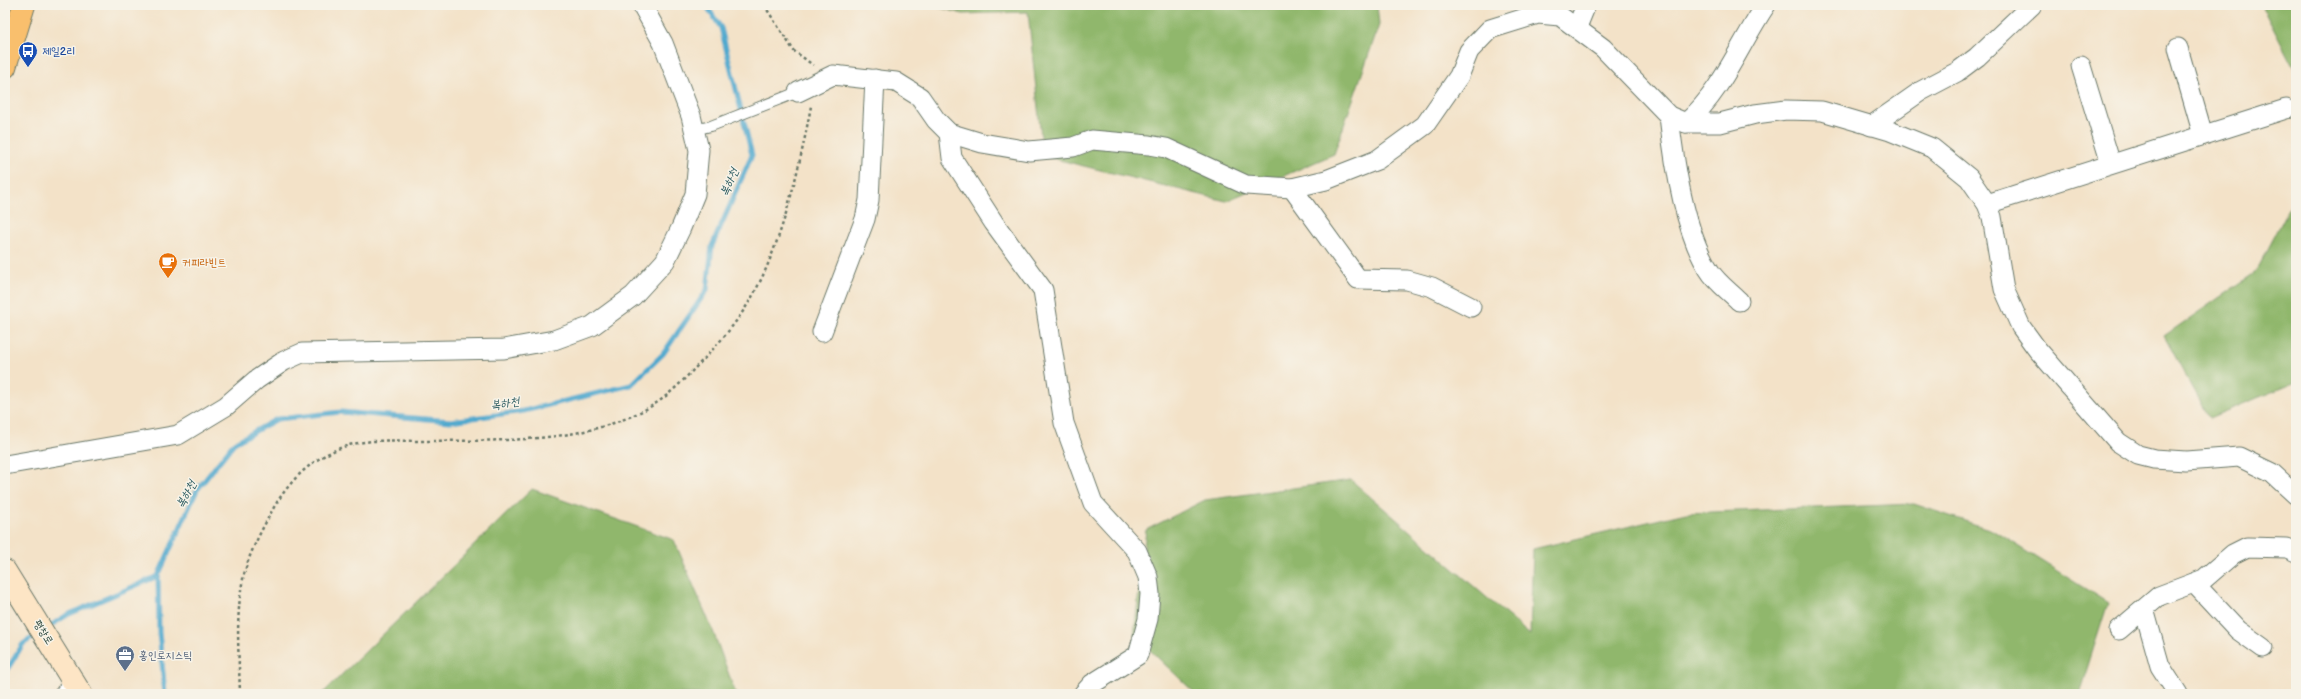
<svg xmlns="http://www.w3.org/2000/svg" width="2301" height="699" viewBox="0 0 2301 699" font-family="'Balsamiq Sans','Poor Story',sans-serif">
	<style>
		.forest { fill: #90b76c; stroke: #587a50 }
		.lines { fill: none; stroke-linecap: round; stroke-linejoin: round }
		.stream { stroke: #51a9ce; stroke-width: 5 }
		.lane-casing { stroke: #697768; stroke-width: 12 }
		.street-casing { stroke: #697768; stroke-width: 21 }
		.secondary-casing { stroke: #697768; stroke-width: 24 }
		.primary-casing { stroke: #697768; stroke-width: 24 }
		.path { stroke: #697768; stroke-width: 2.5; stroke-dasharray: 3 3; stroke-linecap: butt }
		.lane { stroke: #fff; stroke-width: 10 }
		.street { stroke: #fff; stroke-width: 19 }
		.secondary { stroke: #fde5c5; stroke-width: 22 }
		.primary { stroke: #f9bf6d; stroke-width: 22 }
		.labels { text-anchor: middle; stroke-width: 3; stroke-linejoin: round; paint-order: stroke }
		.transit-label { font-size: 11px; fill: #164399; stroke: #f7f3e8; text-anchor: start }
		.food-label { font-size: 11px; fill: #c56008; stroke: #f7f3e8; text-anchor: start }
		.street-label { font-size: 11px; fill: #1f3d34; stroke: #f7f3e8 }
		.service-label { font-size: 11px; fill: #4e5e75; stroke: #f7f3e8; text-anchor: start }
		.water-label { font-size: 12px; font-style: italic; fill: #2e5d62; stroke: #f7f3e8 }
	</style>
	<rect width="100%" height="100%" fill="#f7f3e8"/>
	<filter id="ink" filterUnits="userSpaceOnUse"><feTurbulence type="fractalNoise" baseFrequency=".025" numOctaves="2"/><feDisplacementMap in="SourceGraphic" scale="8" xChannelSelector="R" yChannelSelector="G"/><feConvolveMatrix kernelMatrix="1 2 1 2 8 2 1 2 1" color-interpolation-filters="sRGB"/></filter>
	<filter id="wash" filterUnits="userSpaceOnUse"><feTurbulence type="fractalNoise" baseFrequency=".012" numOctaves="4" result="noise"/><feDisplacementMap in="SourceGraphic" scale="16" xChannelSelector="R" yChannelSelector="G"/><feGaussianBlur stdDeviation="0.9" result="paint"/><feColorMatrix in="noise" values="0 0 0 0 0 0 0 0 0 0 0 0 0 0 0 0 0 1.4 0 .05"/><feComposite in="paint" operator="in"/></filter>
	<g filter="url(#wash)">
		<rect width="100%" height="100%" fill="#f3e2c8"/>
		<g class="forest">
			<path d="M 930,5 L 1377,5 L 1379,25 L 1334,154 L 1226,201 L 1043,156 L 1028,12 L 963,14 Z"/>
			<path d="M 2261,5 L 2296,5 L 2296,72 Z"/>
			<path d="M 2296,195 L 2296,382 L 2209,418 L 2164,336 L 2256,272 Z"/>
			<path d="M 1351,480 L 1530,635 L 1533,549 L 1686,513 L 1914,504 L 1992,530 L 2108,603 L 2079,694 L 1196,694 L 1134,635 L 1146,530 L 1205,500 Z"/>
			<path d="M 532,489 L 674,540 L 713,631 L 736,694 L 322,694 Z"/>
		</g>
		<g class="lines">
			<g class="stream">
				<path d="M 47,628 L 67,615 L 158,576"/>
				<path d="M 5,673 L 23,644 L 38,634"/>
				<path d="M 165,694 L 159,632 L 158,576 L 197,490 L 234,443 L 277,419 L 341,412 L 451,421 L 524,411 L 631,385 L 663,354 L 707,290 L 712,246 L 752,155 L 721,28 L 706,5"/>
			</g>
		</g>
	</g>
	<g filter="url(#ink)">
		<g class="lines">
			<defs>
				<g id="lane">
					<path d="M 694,130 L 711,126 L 798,92"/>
					<path d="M 59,694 L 71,678"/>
				</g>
				<g id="street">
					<path d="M 1577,27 L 1586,5"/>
					<path d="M 2178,48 L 2203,135"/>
					<path d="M 2081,66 L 2111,164"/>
					<path d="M 798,92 L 833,75 L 896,82 L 920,97 L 936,120 L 949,133 L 982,143 L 1029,151 L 1073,147 L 1092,140 L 1149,145 L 1166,148 L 1246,185 L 1292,188 L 1326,180 L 1377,160 L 1425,125 L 1459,76 L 1469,51 L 1490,29 L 1538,14 L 1560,16 L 1603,48 L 1669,116 L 1686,123 L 1720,123 L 1755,114 L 1786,110 L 1822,111 L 1890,131 L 1932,148 L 1969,178 L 1987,204 L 1992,217 L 2004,289 L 2021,327 L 2037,349 L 2118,442 L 2138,455 L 2154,459 L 2186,461 L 2239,457 L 2272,473 L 2296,495"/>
					<path d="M 1669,116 C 1674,161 1684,232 1709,270 C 1716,282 1729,291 1739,301"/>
					<path d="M 1686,123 C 1723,90 1739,45 1766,5"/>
					<path d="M 1871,126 L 1921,91 L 1957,72 L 1977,57 L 2032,5"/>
					<path d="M 949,133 L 952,158 L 994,223 L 1043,290 L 1064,423 L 1093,503 L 1137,551 L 1148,577 L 1150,594 L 1148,619 L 1138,655 L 1092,684 L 1083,694"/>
					<path d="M 1292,188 L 1358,279 L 1407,280 L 1432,287 L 1471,307"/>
					<path d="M 1987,204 L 2286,109"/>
					<path d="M 822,332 L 865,219 L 869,200 L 875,79"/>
					<path d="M 5,465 L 178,435 L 226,406 L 256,380 L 284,361 L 302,353 L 504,349 L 554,340 L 592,326 L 633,296 L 665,261 L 681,228 L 695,194 L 699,150 L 691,116 L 663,43 L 642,5"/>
					<path d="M 2194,583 L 2238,630 L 2263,648"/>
					<path d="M 2144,609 L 2160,666 L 2178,694"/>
					<path d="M 2119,630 L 2159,596 L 2204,579 L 2233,554 L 2247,547 L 2287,548 L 2296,552"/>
				</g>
				<path id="secondary" d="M 5,571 L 81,694"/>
				<path id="primary" d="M 5,67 L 24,5"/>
			</defs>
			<use href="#lane" class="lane-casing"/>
			<use href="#street" class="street-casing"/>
			<use href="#secondary" class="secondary-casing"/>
			<use href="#primary" class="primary-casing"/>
			<g class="path">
				<path d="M 764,5 L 794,51 L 813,65"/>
				<path d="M 240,694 C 239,656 235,617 243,579 C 248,555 261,531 273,509 C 289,481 312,458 343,447 C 369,438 395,441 423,441 C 498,440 580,445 648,408 C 665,399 682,382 695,368 C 716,347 737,323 752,297 C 782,244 800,166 811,106"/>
			</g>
			<use href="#lane" class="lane"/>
			<use href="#street" class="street"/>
			<use href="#secondary" class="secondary"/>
			<use href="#primary" class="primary"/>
		</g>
	</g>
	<defs>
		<symbol id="bus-pin" viewBox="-11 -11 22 30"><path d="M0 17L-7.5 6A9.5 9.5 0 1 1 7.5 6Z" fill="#1a4fb4" stroke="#f7f3e8"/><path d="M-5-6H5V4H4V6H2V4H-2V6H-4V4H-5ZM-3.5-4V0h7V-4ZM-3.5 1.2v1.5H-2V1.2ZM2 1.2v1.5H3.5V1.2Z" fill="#fff"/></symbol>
		<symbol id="cafe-pin" viewBox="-11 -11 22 30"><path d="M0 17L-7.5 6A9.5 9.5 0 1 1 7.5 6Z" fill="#e8710a" stroke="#f7f3e8"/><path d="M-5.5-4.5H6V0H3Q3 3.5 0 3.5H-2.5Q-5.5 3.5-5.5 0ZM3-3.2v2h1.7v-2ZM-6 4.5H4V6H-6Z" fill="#fff"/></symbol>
		<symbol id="office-pin" viewBox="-11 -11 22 30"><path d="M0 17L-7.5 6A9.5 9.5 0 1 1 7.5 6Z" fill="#5c6f8a" stroke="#f7f3e8"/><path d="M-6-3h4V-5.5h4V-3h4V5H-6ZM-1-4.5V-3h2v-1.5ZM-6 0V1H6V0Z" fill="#fff"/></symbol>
	</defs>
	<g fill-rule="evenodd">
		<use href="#bus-pin" x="17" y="40" width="22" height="30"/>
		<use href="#cafe-pin" x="157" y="251" width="22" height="30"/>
		<use href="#office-pin" x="114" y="644" width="22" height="30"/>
	</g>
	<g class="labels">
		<g class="transit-label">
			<text x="42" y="55">제일2리</text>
		</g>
		<g class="food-label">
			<text x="182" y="266">커피라빈트</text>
		</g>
		<g class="street-label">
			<text transform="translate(44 632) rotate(58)" y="4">평창로</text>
		</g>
		<g class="service-label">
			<text x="139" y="659">홍인로지스틱</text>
		</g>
		<g class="water-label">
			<text transform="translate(729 182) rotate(-66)" y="4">복하천</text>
			<text transform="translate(505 403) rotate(-8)" y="4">복하천</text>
			<text transform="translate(186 494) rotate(-61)" y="4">복하천</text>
		</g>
	</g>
	<rect width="2301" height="699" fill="none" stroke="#f7f3e8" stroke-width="20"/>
</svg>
